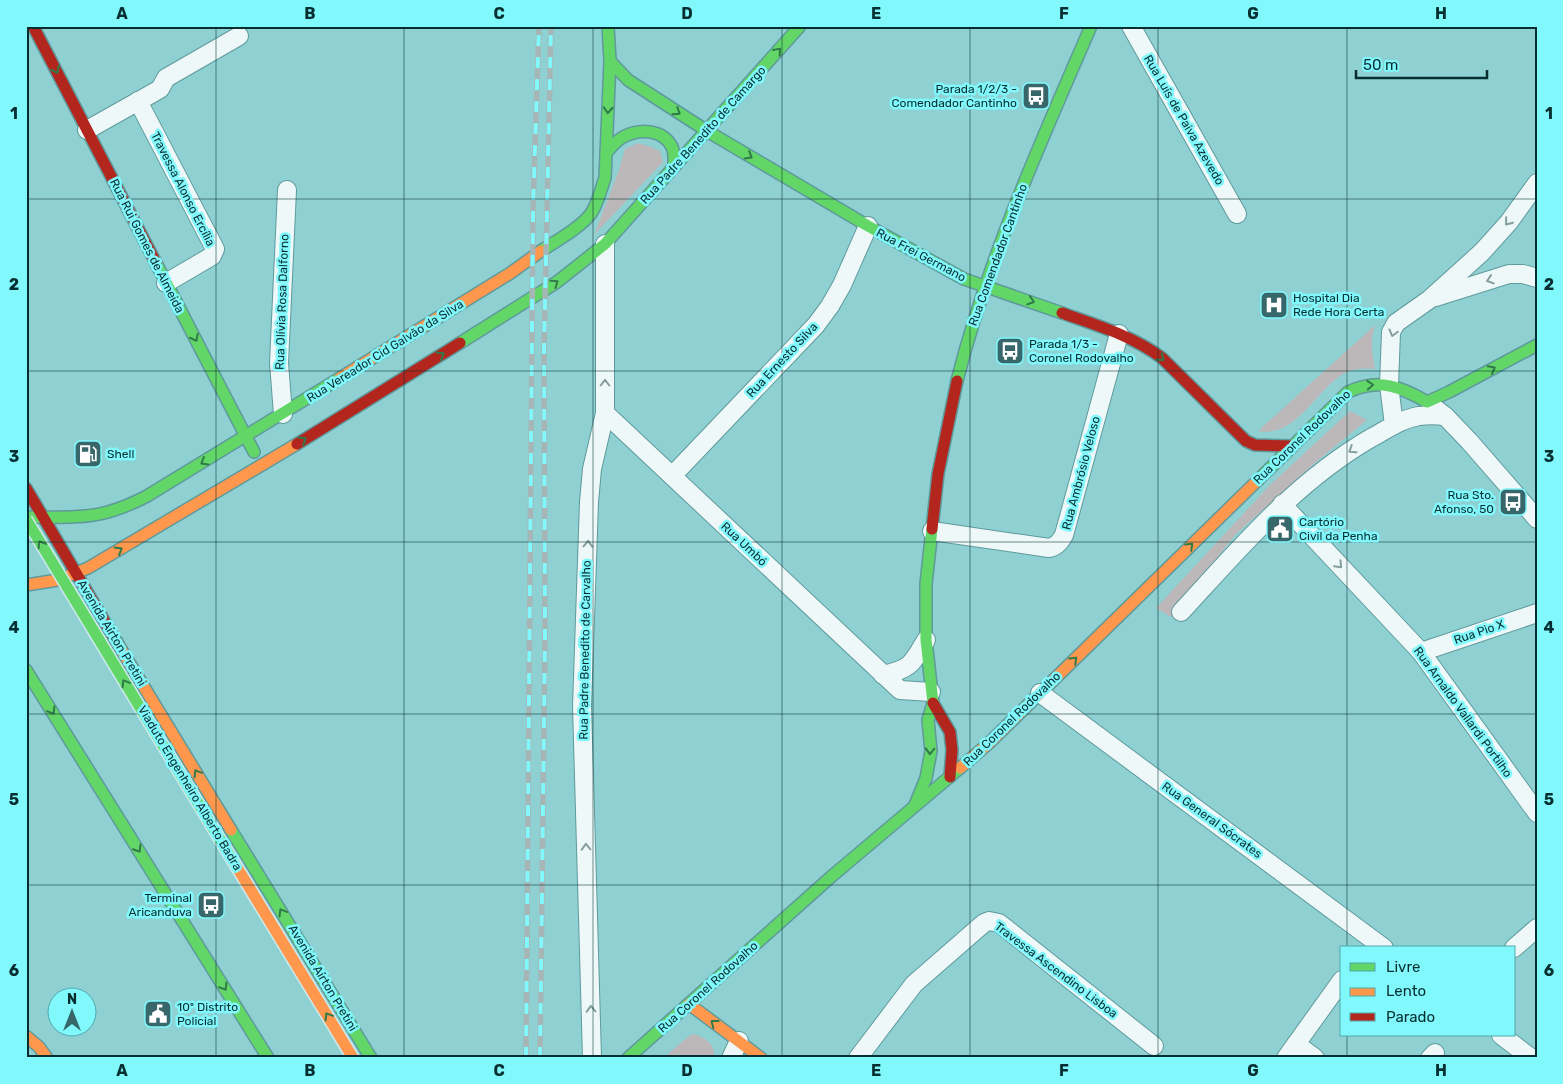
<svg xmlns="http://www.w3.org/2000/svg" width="1563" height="1084" viewBox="0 0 1563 1084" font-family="Rubik,sans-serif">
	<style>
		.green { fill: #bcb8ba }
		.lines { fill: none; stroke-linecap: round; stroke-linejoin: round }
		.street-casing { stroke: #5f9a9c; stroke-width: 20 }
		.fast-casing { stroke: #5f9a9c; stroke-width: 14 }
		.slow-casing { stroke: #5f9a9c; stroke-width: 14 }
		.jam-casing { stroke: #5f9a9c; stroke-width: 14 }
		.street { stroke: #eef8f8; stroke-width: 18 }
		.fast { stroke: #63d668; stroke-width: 11 }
		.slow { stroke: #ff974d; stroke-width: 11 }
		.jam { stroke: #b3261e; stroke-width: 11 }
		.rail-casing { stroke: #a6b6b7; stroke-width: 5.5 }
		.rail { stroke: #81f8fc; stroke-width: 4; stroke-dasharray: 11; stroke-linecap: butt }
		.fast-bridge-casing { stroke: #cdeaeb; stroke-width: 14; stroke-linecap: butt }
		.slow-bridge-casing { stroke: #cdeaeb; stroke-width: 14; stroke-linecap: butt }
		.fast-bridge { stroke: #63d668; stroke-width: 11 }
		.slow-bridge { stroke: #ff974d; stroke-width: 11 }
		.oneway { stroke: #307a4a }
		.oneway2 { stroke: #869e9e }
		.grid { fill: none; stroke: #072f31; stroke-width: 1; stroke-opacity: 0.55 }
		.labels { text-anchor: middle; stroke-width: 5; stroke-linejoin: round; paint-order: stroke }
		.poi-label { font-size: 12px; fill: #072f31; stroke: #81f8fc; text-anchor: start }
		.street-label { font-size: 12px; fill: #072f31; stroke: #81f8fc }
		.neatline { fill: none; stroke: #072f31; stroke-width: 2 }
		.grid-label { font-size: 16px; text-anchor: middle; font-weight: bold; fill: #072f31 }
	</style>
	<rect width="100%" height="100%" fill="#8fd0d3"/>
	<g class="green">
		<path d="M 639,143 L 651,147 L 660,151 L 663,162 L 594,235 L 619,170 L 625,149 Z"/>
		<path d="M 1375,325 C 1370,340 1372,353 1375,369 C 1365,368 1354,368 1345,373 C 1317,388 1296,439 1258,431 Z"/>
		<path d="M 1350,411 L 1367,420 L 1316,462 L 1235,535 L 1171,617 L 1156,608 L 1269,486 Z"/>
		<path d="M 693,1034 C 703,1036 715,1044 714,1055 L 710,1058 L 663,1058 L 689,1036 Z"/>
	</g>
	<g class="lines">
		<defs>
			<g id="street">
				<path d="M 1131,26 L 1237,214"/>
				<path d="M 138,101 L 215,249 L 212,256 L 166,283"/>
				<path d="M 87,130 L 160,89 L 166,78 L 239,36"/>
				<path d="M 1436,297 L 1509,274 L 1523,274 L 1537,278"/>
				<path d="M 1436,409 L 1445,416 L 1469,441 L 1537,519"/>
				<path d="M 605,413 L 900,690 L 931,692"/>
				<path d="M 283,414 L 279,363 L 287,190"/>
				<path d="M 1394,425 L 1389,385 L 1391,332 L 1396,323 L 1430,299 L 1482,252 L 1509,222 L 1537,183"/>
				<path d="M 672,476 L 816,325 L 830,306 L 842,285 L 868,226"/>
				<path d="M 1282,504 L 1421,652 L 1537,813"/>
				<path d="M 932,531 L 1049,548 C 1057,546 1060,542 1064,535 L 1119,334"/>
				<path d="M 1181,612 C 1239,549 1295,482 1371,438 C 1386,430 1401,419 1419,416 C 1428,415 1436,415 1445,416"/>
				<path d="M 1421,652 L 1537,613"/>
				<path d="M 883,675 C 911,669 912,664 926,640"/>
				<path d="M 1040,693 L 1384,948"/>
				<path d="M 1514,948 L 1537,928"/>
				<path d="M 1501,1035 L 1531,1058"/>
				<path d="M 1296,1044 L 1315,1058"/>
				<path d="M 592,1058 L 582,706 L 589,502 L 592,469 L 605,413 L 605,244"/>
				<path d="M 731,1058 L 739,1041"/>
				<path d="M 858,1058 L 914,984 L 984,923 L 989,921 L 999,923 L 1154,1046"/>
				<path d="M 1286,1058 L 1342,980"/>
				<path d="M 1430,1058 L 1435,1053"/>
			</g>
			<g id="fast">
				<path d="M 610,61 L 628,80 L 707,131 L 868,226 L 964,279 L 1062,313"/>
				<path d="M 606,153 C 611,147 616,141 623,137 C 639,128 663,129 672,147 C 675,153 674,161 674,167"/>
				<path d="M 541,251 C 556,241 582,227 592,212 C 598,202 601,189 605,178 L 610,61 L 608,26"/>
				<path d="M 156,263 L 254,452"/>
				<path d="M 460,343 L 557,282 L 605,244 L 800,26"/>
				<path d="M 957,381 C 988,258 1041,142 1091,26"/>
				<path d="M 1257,481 L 1348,392 C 1378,378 1400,386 1427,402 L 1449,392 L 1537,345"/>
				<path d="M 26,517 C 51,517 83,519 108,512 C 122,508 134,503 147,496 L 340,378"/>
				<path d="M 26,670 L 268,1058"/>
				<path d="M 915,805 L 926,778 L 931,751 L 928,720 L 933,703 L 926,640 L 926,584 L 932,529"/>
				<path d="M 231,830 L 371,1058"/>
				<path d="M 628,1058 L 832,876 L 960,768"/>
			</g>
			<g id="slow">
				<path d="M 340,378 L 509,274 L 541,251"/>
				<path d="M 26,585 L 58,580 L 88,568 L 297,444"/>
				<path d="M 116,641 L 231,830"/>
				<path d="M 960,768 L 989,743 L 1257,481"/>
				<path d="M 689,1004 L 761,1058"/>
				<path d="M 26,1036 L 39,1047 L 47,1058"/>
			</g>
			<g id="jam">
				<path d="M 33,26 L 156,263"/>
				<path d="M 1062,313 C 1096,325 1133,336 1162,358 L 1246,441 L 1255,445 L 1292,446"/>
				<path d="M 297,444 L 460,343"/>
				<path d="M 26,488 L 116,641"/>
				<path d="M 932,529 L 938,474 L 957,381"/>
				<path d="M 933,703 L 950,732 L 952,750 L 950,777"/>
			</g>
		</defs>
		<use href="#street" class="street-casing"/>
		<use href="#fast" class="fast-casing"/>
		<use href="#slow" class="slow-casing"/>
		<use href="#jam" class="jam-casing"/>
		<use href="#street" class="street"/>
		<use href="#fast" class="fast"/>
		<use href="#slow" class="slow"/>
		<use href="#jam" class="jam"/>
		<defs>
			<g id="rail">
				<path d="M 526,1058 L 533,208 L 539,26"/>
				<path d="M 540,1058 L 545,637 L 544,348 L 551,26"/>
			</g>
		</defs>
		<use href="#rail" class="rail-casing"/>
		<use href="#rail" class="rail"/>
		<defs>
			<path id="fast-bridge" d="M 26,519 L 230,856"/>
			<path id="slow-bridge" d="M 230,856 L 353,1058"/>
		</defs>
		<use href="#fast-bridge" class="fast-bridge-casing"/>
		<use href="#slow-bridge" class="slow-bridge-casing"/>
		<use href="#fast-bridge" class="fast-bridge"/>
		<use href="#slow-bridge" class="slow-bridge"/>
	</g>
	<defs><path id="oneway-chevron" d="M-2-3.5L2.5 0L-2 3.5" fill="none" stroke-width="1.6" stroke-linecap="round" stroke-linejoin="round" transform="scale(1.25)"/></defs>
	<g class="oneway">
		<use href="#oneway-chevron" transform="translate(778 51) rotate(-49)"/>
		<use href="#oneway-chevron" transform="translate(56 70) rotate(63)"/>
		<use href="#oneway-chevron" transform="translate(608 110) rotate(93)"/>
		<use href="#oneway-chevron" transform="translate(677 112) rotate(33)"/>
		<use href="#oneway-chevron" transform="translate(749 156) rotate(31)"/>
		<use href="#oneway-chevron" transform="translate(555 283) rotate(-35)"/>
		<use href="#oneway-chevron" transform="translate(1031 301) rotate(18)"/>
		<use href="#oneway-chevron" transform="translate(195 338) rotate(63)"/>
		<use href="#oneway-chevron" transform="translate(441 355) rotate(-32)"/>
		<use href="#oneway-chevron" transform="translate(1161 358) rotate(40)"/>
		<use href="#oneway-chevron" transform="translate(1492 369) rotate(-28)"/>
		<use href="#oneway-chevron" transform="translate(1370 385) rotate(-4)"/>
		<use href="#oneway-chevron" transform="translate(303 440) rotate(-32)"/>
		<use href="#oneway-chevron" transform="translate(204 462) rotate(149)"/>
		<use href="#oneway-chevron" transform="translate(41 544) rotate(-121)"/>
		<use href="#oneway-chevron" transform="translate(1190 546) rotate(-44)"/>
		<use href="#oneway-chevron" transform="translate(119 550) rotate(-30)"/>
		<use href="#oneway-chevron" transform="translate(1074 660) rotate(-44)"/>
		<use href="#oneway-chevron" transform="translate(125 683) rotate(-121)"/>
		<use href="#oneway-chevron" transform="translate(52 711) rotate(58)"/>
		<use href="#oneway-chevron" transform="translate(930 751) rotate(92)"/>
		<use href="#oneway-chevron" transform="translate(197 773) rotate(-121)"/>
		<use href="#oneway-chevron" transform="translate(138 849) rotate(58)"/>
		<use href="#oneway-chevron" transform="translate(282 912) rotate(-121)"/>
		<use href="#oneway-chevron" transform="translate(224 987) rotate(58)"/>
		<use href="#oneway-chevron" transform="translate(328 1016) rotate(-121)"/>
		<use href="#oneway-chevron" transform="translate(714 1023) rotate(-143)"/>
	</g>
	<g class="oneway2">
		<use href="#oneway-chevron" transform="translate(1508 222) rotate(129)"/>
		<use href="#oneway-chevron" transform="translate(1490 280) rotate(162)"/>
		<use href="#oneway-chevron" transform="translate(1393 333) rotate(105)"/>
		<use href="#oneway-chevron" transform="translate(605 383) rotate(-90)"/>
		<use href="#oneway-chevron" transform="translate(1352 450) rotate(147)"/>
		<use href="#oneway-chevron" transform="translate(588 544) rotate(-88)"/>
		<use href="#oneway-chevron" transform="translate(1339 565) rotate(47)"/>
		<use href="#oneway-chevron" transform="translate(586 847) rotate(-92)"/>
		<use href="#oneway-chevron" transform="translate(591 1009) rotate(-92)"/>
	</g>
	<path class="grid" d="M 216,26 L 216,1058M 404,26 L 404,1058M 593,26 L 593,1058M 782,26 L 782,1058M 970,26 L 970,1058M 1158,26 L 1158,1058M 1347,26 L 1347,948M 26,199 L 1537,199M 26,371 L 1537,371M 26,542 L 1537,542M 26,714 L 1537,714M 26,885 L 1537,885M 1347,1035 L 1347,1058"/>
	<defs>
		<symbol id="bus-square" viewBox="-11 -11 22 22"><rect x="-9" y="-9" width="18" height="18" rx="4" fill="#37676a" stroke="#81f8fc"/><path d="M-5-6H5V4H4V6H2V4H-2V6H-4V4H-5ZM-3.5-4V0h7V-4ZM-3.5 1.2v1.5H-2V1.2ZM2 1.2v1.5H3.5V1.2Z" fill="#fff"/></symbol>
		<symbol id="hospital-square" viewBox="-11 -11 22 22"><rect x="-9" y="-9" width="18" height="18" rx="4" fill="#37676a" stroke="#81f8fc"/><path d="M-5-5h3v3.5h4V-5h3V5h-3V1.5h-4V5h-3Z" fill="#fff"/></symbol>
		<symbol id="fuel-square" viewBox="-11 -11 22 22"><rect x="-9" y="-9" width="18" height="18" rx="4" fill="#37676a" stroke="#81f8fc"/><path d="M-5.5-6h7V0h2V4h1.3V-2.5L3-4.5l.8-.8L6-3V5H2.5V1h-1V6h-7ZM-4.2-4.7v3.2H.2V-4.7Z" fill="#fff"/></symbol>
		<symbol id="civic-square" viewBox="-11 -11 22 22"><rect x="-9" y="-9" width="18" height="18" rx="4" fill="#37676a" stroke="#81f8fc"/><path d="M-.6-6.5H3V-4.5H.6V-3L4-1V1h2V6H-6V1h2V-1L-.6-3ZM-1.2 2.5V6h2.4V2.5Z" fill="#fff"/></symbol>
	</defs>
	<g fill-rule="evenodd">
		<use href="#bus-square" x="1020" y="80" width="32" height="32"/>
		<use href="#hospital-square" x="1258" y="289" width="32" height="32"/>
		<use href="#bus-square" x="994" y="335" width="32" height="32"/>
		<use href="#fuel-square" x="72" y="438" width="32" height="32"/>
		<use href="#bus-square" x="1497" y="486" width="32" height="32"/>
		<use href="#civic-square" x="1264" y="513" width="32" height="32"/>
		<use href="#bus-square" x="195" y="889" width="32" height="32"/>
		<use href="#civic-square" x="142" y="998" width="32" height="32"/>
	</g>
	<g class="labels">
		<g class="poi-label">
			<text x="1017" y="93" text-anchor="end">Parada 1/2/3 -<tspan x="1017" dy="14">Comendador Cantinho</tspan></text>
			<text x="1293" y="302">Hospital Dia<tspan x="1293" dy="14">Rede Hora Certa</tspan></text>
			<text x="1029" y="348">Parada 1/3 -<tspan x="1029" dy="14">Coronel Rodovalho</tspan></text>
			<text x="107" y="458">Shell</text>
			<text x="1494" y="499" text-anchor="end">Rua Sto.<tspan x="1494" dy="14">Afonso, 50</tspan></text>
			<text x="1299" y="526">Cartório<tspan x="1299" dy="14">Civil da Penha</tspan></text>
			<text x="192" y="902" text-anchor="end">Terminal<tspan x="192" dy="14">Aricanduva</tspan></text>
			<text x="177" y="1011">10º Distrito<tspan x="177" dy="14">Policial</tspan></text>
		</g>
		<g class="street-label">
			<text transform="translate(1184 120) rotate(60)" y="4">Rua Luís de Paiva Azevedo</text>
			<text transform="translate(703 135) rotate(-48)" y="4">Rua Padre Benedito de Camargo</text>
			<text transform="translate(183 189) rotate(63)" y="4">Travessa Alonso Ercília</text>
			<text transform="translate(147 246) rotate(63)" y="4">Rua Rui Gomes de Almeida</text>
			<text transform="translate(921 255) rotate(28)" y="4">Rua Frei Germano</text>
			<text transform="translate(998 255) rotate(-70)" y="4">Rua Comendador Cantinho</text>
			<text transform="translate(282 302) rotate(-88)" y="4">Rua Olívia Rosa Dalforno</text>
			<text transform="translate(385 351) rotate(-32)" y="4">Rua Vereador Cid Galvão da Silva</text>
			<text transform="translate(782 360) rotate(-47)" y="4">Rua Ernesto Silva</text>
			<text transform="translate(1302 437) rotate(-44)" y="4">Rua Coronel Rodovalho</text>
			<text transform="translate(1081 473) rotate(-75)" y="4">Rua Ambrósio Veloso</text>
			<text transform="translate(744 544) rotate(43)" y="4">Rua Umbó</text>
			<text transform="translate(1479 632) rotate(-19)" y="4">Rua Pio X</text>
			<text transform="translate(112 633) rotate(59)" y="4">Avenida Aírton Pretini</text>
			<text transform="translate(585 650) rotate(-89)" y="4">Rua Padre Benedito de Carvalho</text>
			<text transform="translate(1463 712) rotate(54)" y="4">Rua Arnaldo Vallardi Portilho</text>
			<text transform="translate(1012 719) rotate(-44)" y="4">Rua Coronel Rodovalho</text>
			<text transform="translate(190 788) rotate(59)" y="4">Viaduto Engenheiro Alberto Badra</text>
			<text transform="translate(1212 820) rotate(36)" y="4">Rua General Sócrates</text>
			<text transform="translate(1056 970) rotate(37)" y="4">Travessa Ascendino Lisboa</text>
			<text transform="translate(323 978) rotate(59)" y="4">Avenida Aírton Pretini</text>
			<text transform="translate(708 987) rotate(-42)" y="4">Rua Coronel Rodovalho</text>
		</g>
	</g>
	<rect width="1563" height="1084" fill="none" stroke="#81f8fc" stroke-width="55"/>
	<rect x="1340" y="946" width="175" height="90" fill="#81f8fc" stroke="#50a8ab"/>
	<rect x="1350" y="963" width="25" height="8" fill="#63d668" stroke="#50a8ab"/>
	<text x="1386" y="972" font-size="15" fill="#072f31">Livre</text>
	<rect x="1350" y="988" width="25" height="8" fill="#ff974d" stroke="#50a8ab"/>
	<text x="1386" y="996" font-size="15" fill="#072f31">Lento</text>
	<rect x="1350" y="1013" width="25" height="8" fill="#b3261e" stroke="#50a8ab"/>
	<text x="1386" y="1022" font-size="15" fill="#072f31">Parado</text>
	<g transform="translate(72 1012)"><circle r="24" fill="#81f8fc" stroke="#50a8ab"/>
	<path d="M0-4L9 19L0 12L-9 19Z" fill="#37676a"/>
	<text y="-8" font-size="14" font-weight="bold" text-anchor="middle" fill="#072f31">N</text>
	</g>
	<path d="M1356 70v8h131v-8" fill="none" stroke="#072f31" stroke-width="2.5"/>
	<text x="1363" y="70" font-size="15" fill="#072f31" stroke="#81f8fc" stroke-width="4" paint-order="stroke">50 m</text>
	<rect x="28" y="28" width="1508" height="1028" class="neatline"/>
	<g class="grid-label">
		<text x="122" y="19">A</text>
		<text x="310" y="19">B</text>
		<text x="499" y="19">C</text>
		<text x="687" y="19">D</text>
		<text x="876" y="19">E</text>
		<text x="1064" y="19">F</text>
		<text x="1253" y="19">G</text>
		<text x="1441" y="19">H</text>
		<text x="14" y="119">1</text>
		<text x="1549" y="119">1</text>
		<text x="14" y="290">2</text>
		<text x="1549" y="290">2</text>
		<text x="14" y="462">3</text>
		<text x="1549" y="462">3</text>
		<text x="14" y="633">4</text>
		<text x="1549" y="633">4</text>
		<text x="14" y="805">5</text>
		<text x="1549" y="805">5</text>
		<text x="14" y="976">6</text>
		<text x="1549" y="976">6</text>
		<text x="122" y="1076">A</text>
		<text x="310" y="1076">B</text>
		<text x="499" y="1076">C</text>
		<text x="687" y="1076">D</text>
		<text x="876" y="1076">E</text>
		<text x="1064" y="1076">F</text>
		<text x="1253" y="1076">G</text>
		<text x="1441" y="1076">H</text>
	</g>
</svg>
